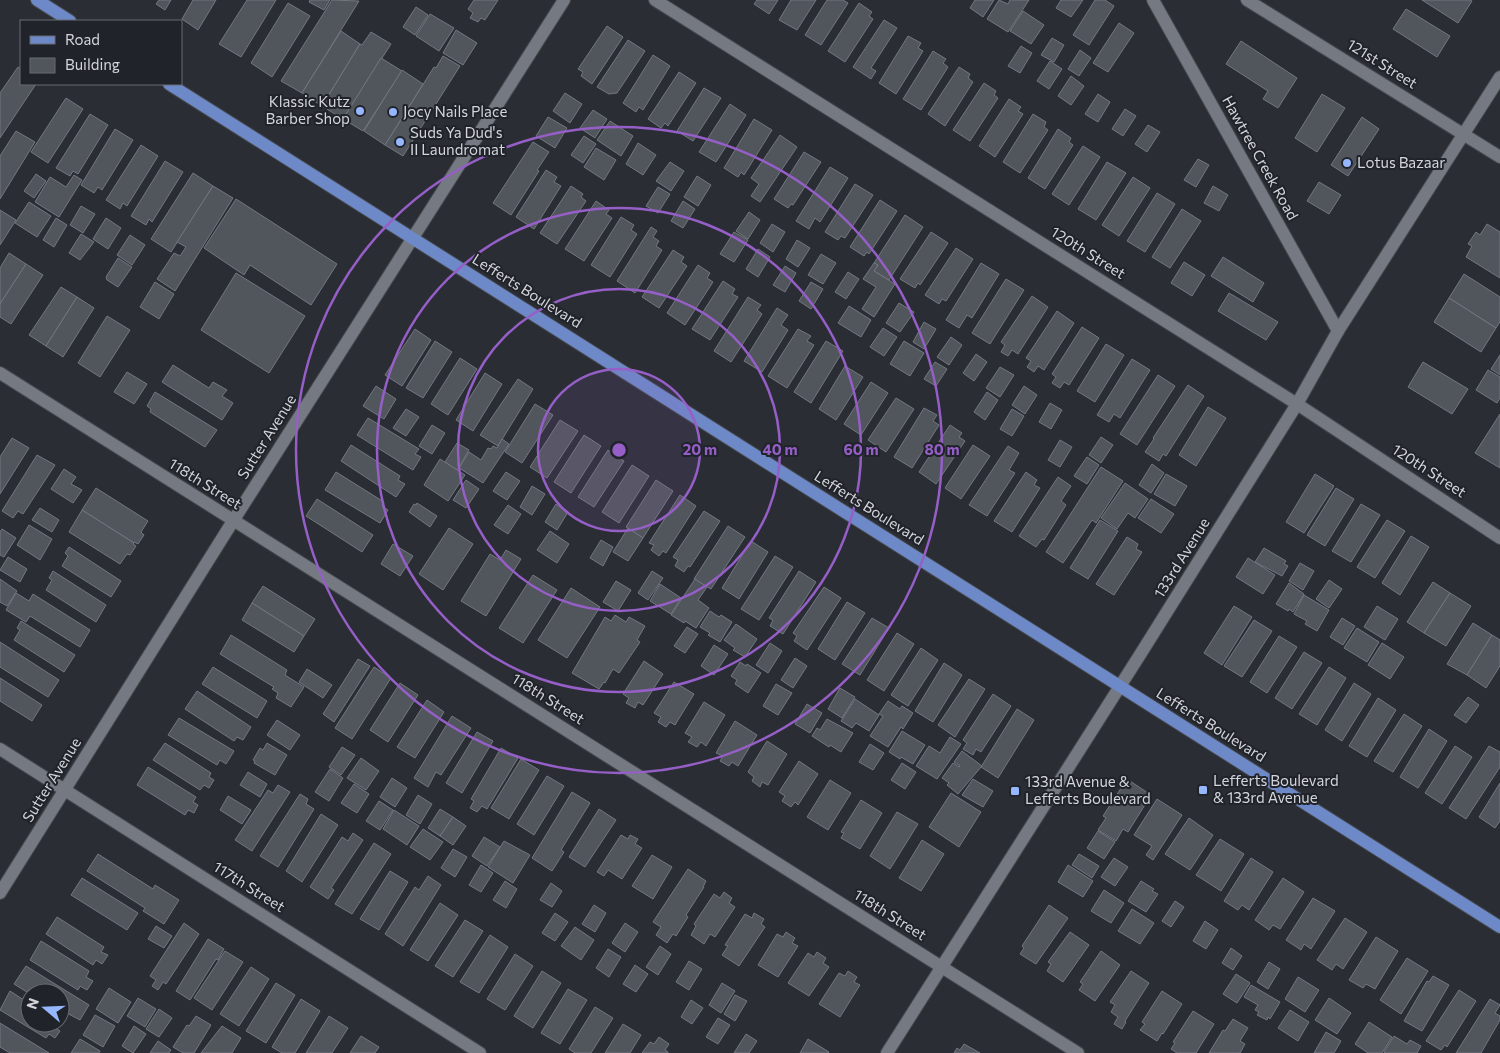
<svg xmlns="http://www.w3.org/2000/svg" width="1500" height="1053" viewBox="0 0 1500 1053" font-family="Commissioner,sans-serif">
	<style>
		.building { fill: #51555c; stroke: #73777f }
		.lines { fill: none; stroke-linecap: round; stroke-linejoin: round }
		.minor-casing { stroke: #45484d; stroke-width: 14 }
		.major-casing { stroke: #45484d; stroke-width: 14 }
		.minor { stroke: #757981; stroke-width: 12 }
		.major { stroke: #6e89c8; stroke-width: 12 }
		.ring { fill: none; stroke: #955fc7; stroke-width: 2.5 }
		.poi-dot { fill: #96b6fd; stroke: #20242a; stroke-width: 2 }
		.labels { text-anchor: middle; stroke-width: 4; stroke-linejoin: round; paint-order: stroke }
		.street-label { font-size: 15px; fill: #d3d5da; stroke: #20242a }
		.poi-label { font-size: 15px; fill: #d3d5da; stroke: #20242a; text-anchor: start }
		.centre { fill: #955fc7; stroke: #20242a; stroke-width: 2.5 }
		.ring-label { font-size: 15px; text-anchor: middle; font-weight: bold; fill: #955fc7; stroke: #20242a; stroke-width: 4; stroke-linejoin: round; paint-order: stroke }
	</style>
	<rect width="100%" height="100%" fill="#2a2d34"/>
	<g class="building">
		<path d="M 159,0 L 171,0 L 165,10 L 156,4 Z"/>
		<path d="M 193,0 L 216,0 L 198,30 L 182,19 Z"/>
		<path d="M 247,0 L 276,0 L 241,57 L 219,44 Z"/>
		<path d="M 310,0 L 330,0 L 324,10 L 309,2 Z"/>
		<path d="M 332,0 L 359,1 L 302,93 L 281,81 Z"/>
		<path d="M 474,0 L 498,0 L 485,20 L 481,18 L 478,22 L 470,18 L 473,13 L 468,9 Z"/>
		<path d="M 757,0 L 778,0 L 769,14 L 754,4 Z"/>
		<path d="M 791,0 L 816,0 L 797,30 L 779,20 Z"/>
		<path d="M 827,0 L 843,0 L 848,3 L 821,45 L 805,35 Z"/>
		<path d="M 975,0 L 994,0 L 983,17 L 970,8 Z"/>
		<path d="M 999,0 L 1008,4 L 1010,0 L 1029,0 L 1008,32 L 987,19 Z"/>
		<path d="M 1061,0 L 1083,0 L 1071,17 L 1056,8 Z"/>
		<path d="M 1095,0 L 1105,0 L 1114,6 L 1089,45 L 1073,35 Z"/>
		<path d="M 1422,0 L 1470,0 L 1472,1 L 1458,23 Z"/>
		<path d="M 288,3 L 310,16 L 272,77 L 251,63 Z"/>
		<path d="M 859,3 L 872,12 L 869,16 L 873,19 L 845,62 L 828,51 Z"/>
		<path d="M 416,7 L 428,15 L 415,35 L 403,27 Z"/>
		<path d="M 1406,9 L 1450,36 L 1437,57 L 1393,29 Z"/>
		<path d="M 1023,11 L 1044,25 L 1031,44 L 1010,31 Z"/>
		<path d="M 430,14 L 454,28 L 439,51 L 416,36 Z"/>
		<path d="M 884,20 L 897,28 L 871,68 L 876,71 L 871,79 L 853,67 Z"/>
		<path d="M 1119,23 L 1134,33 L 1108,72 L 1093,63 Z"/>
		<path d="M 607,26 L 623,37 L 592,84 L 581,76 L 583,72 L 578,69 Z"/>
		<path d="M 456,30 L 477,43 L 463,65 L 443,53 Z"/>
		<path d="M 341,31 L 360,44 L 322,106 L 302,93 Z"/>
		<path d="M 371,32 L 391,44 L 343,119 L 322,106 L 360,44 L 362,45 Z"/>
		<path d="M 908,36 L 921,43 L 918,48 L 923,51 L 896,94 L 879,83 Z"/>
		<path d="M 1052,38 L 1064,45 L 1054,62 L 1041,55 Z"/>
		<path d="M 628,40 L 645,51 L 617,93 L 609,94 L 597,87 Z"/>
		<path d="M 1241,41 L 1297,78 L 1278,108 L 1263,99 L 1268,91 L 1226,64 Z"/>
		<path d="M 1021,46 L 1032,53 L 1020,73 L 1008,66 Z"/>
		<path d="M 1080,50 L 1091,58 L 1079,76 L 1068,69 Z"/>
		<path d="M 933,51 L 946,59 L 943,63 L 948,67 L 921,110 L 903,99 Z"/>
		<path d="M 653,55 L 670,66 L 643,110 L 639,107 L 636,112 L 623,103 Z"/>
		<path d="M 443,56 L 460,66 L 403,156 L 385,145 L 434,67 L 436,68 Z"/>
		<path d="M 381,58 L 402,71 L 363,131 L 343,119 Z"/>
		<path d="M 1050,61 L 1062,69 L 1049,89 L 1037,81 Z"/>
		<path d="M 18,67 L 21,69 L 21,84 L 36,84 L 0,138 L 0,93 Z"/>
		<path d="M 959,67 L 970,74 L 968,78 L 973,82 L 945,126 L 928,114 Z"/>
		<path d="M 402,70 L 423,84 L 385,145 L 364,131 Z"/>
		<path d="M 679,72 L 696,83 L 668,126 L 665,123 L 661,128 L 648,119 Z"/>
		<path d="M 1071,76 L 1084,86 L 1071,105 L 1058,96 Z"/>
		<path d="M 984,83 L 996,91 L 994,95 L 998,98 L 970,141 L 953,130 Z"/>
		<path d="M 704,88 L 721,98 L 693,141 L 677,131 Z"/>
		<path d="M 565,93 L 582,104 L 570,123 L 553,111 Z"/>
		<path d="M 1098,94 L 1110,102 L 1098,122 L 1085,114 Z"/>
		<path d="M 1322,94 L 1345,108 L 1317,152 L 1295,138 Z"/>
		<path d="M 66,98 L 83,109 L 48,163 L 31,152 Z"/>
		<path d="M 1009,99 L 1021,107 L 1018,111 L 1023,114 L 995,157 L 979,146 Z"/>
		<path d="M 730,104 L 746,115 L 716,162 L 699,152 Z"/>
		<path d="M 1125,109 L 1136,116 L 1123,136 L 1112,129 Z"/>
		<path d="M 593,110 L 607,119 L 595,138 L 580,128 Z"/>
		<path d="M 90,114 L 108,125 L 78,174 L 73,171 L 70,176 L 56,168 Z"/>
		<path d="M 1033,114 L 1046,122 L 1044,127 L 1048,130 L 1020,173 L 1003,162 Z"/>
		<path d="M 548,117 L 567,128 L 555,148 L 536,136 Z"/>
		<path d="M 1362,117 L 1379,129 L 1348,176 L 1331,165 Z"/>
		<path d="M 754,119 L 772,130 L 744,175 L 741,172 L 738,177 L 724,168 Z"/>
		<path d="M 610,121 L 633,136 L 621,156 L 597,140 Z"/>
		<path d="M 1148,125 L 1160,132 L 1147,152 L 1135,144 Z"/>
		<path d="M 115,129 L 133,140 L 102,190 L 98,187 L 94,193 L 81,185 Z"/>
		<path d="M 1058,129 L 1071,138 L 1069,142 L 1073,145 L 1045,189 L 1028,178 Z"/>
		<path d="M 16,131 L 35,142 L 0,199 L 0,156 Z"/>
		<path d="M 780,135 L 797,147 L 760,202 L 751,196 L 759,184 L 751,178 Z"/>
		<path d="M 584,136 L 596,144 L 583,163 L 571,155 Z"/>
		<path d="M 533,142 L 549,152 L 537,170 L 539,171 L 511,215 L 493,203 Z"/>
		<path d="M 638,143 L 656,155 L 643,175 L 626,164 Z"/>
		<path d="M 141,145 L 158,156 L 127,206 L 123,203 L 120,209 L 106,200 Z"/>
		<path d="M 1083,146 L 1100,157 L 1069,205 L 1052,194 Z"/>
		<path d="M 596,148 L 616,160 L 604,180 L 584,167 Z"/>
		<path d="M 804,152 L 821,162 L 793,205 L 791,204 L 788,208 L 774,199 Z"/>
		<path d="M 1198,159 L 1209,165 L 1196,187 L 1184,180 Z"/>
		<path d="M 165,161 L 183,172 L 152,222 L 149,219 L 146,225 L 131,216 Z"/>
		<path d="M 670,162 L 684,171 L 671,191 L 656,181 Z"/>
		<path d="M 1107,162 L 1126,173 L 1096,220 L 1078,209 Z"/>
		<path d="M 830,167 L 848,178 L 820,222 L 815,218 L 809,229 L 796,221 Z"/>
		<path d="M 546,170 L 557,177 L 554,182 L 561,186 L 534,229 L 516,217 Z"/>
		<path d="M 193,173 L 213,186 L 171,252 L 151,239 Z"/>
		<path d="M 36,174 L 46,181 L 34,198 L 24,191 Z"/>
		<path d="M 74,175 L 82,180 L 59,217 L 35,202 L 50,177 L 66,187 Z"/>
		<path d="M 697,176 L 711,185 L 698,206 L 684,197 Z"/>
		<path d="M 1133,177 L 1150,188 L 1119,236 L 1102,225 Z"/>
		<path d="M 1319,182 L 1341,195 L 1329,214 L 1307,201 Z"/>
		<path d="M 855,184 L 873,195 L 845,238 L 841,236 L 838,240 L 825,232 Z"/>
		<path d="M 213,186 L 233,198 L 175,291 L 157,279 L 174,253 L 180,256 L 186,247 L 177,242 Z"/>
		<path d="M 571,186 L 583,194 L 581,197 L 586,201 L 557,244 L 540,233 Z"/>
		<path d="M 1213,186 L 1228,195 L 1219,211 L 1204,203 Z"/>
		<path d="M 658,187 L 670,194 L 658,213 L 646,206 Z"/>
		<path d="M 1157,193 L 1175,204 L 1145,252 L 1127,241 Z"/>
		<path d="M 236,199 L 337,264 L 311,305 L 250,265 L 244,275 L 204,248 Z"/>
		<path d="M 880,200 L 897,211 L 869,254 L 867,252 L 864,256 L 850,247 Z"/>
		<path d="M 596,201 L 609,210 L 606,214 L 612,218 L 584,261 L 565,249 Z"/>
		<path d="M 683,201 L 695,209 L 683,228 L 671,221 Z"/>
		<path d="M 29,202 L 51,216 L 37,237 L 15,223 Z"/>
		<path d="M 81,206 L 95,214 L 83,233 L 70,225 Z"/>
		<path d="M 1182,209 L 1201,221 L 1170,268 L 1152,257 Z"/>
		<path d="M 0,210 L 16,220 L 0,245 Z"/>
		<path d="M 749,212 L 760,220 L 748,239 L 736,231 Z"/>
		<path d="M 905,215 L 923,227 L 889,280 L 874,271 L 878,265 L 874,263 Z"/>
		<path d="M 621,217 L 634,225 L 631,230 L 637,234 L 610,277 L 591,265 Z"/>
		<path d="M 56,218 L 67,225 L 54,247 L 43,240 Z"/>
		<path d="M 106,218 L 121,228 L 108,249 L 93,239 Z"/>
		<path d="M 772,224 L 785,232 L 773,252 L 760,243 Z"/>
		<path d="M 1487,224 L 1500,232 L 1500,278 L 1466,257 L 1472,246 L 1468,244 L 1476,232 L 1480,235 Z"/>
		<path d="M 651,227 L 657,231 L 653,237 L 659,241 L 656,246 L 662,250 L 635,293 L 617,281 Z"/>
		<path d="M 734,232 L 748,240 L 734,262 L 720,254 Z"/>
		<path d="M 931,232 L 948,243 L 920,285 L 918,283 L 915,288 L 900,279 Z"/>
		<path d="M 81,234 L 94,242 L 80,260 L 69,253 Z"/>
		<path d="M 130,235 L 145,245 L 132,265 L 117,255 Z"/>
		<path d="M 797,240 L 810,248 L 798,267 L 786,259 Z"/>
		<path d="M 956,248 L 973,259 L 946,301 L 942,299 L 939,304 L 925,295 Z"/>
		<path d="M 758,249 L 770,257 L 758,277 L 746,269 Z"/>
		<path d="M 673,250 L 684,257 L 681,262 L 687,266 L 659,308 L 642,297 Z"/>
		<path d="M 9,253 L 26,264 L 0,304 L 0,268 Z"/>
		<path d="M 821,254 L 836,263 L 823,284 L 808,275 Z"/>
		<path d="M 1223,257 L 1264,283 L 1253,302 L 1211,276 Z"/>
		<path d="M 118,258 L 132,267 L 118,287 L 107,280 L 106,277 Z"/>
		<path d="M 1184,262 L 1205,275 L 1192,296 L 1171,283 Z"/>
		<path d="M 874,263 L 878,265 L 874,271 L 895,284 L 874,317 L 862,309 L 876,287 L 863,279 Z"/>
		<path d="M 981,263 L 999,274 L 972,318 L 967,315 L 959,328 L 946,320 Z"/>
		<path d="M 26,264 L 43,275 L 11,324 L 0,317 L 0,304 Z"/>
		<path d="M 698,265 L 710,273 L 707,278 L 713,282 L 685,325 L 667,313 Z"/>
		<path d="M 785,266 L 796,273 L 785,292 L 773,285 Z"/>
		<path d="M 848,272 L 859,279 L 846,299 L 835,292 Z"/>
		<path d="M 236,273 L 305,316 L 269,373 L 201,330 Z"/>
		<path d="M 1464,274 L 1500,297 L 1500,322 L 1496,328 L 1449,298 Z"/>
		<path d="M 1006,279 L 1024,290 L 990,344 L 972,333 Z"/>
		<path d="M 723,281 L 735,289 L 732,294 L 738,297 L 710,340 L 692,329 Z"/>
		<path d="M 155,282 L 174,294 L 159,319 L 140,307 Z"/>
		<path d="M 811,282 L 823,289 L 811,309 L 799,301 Z"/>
		<path d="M 61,287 L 77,297 L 46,346 L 29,335 Z"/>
		<path d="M 1229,293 L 1278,322 L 1266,340 L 1218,311 Z"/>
		<path d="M 1032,296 L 1048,307 L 1018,354 L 1012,350 L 1008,356 L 1001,352 L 1005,345 L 1001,342 Z"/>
		<path d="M 77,297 L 94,308 L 63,357 L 46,346 Z"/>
		<path d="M 748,297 L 761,305 L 757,310 L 762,314 L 731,362 L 714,351 Z"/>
		<path d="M 1449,298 L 1496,328 L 1481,352 L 1434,322 Z"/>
		<path d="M 899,303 L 914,312 L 900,332 L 886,323 Z"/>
		<path d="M 849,306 L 871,320 L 861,337 L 838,323 Z"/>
		<path d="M 777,308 L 788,315 L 781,325 L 788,330 L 762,372 L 744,361 Z"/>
		<path d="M 1057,311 L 1074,323 L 1044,370 L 1038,366 L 1034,372 L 1027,367 L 1031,361 L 1026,358 Z"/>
		<path d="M 107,316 L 130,330 L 100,377 L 78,363 Z"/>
		<path d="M 924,322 L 936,329 L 924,349 L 913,342 Z"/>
		<path d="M 1082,327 L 1099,338 L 1069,385 L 1064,382 L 1060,388 L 1052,383 L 1056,377 L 1052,374 Z"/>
		<path d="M 883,328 L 897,337 L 884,356 L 870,347 Z"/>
		<path d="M 415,329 L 431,340 L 402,386 L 385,375 Z"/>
		<path d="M 798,329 L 811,336 L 807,341 L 814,345 L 787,388 L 768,376 Z"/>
		<path d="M 951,337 L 962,345 L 949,365 L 937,357 Z"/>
		<path d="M 435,341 L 452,352 L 423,398 L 406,388 Z"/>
		<path d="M 826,341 L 843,351 L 811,403 L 794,392 Z"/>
		<path d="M 904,341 L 924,353 L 910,376 L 890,364 Z"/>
		<path d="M 1106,344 L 1124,355 L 1095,402 L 1077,391 Z"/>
		<path d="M 976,354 L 987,362 L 974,381 L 963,373 Z"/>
		<path d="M 1500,355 L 1500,375 L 1491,369 Z"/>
		<path d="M 460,358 L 477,369 L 448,415 L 431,404 Z"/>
		<path d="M 1132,359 L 1150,370 L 1120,418 L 1114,414 L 1109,422 L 1097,415 Z"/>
		<path d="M 935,362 L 947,369 L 936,386 L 924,379 Z"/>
		<path d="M 1423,362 L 1468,389 L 1452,414 L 1408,387 Z"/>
		<path d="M 173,365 L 209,388 L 213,382 L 227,390 L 222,396 L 233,403 L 222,420 L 162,382 Z"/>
		<path d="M 845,366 L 863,377 L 836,420 L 819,409 Z"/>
		<path d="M 1000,367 L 1014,375 L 1000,397 L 986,388 Z"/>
		<path d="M 1488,370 L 1500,377 L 1500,398 L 1497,403 L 1476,390 Z"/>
		<path d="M 127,372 L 147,384 L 134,404 L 114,392 Z"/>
		<path d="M 485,373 L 502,384 L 473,431 L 456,420 Z"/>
		<path d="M 1158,375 L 1175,386 L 1137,445 L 1120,434 Z"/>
		<path d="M 518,379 L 533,389 L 498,446 L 480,435 Z"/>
		<path d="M 871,382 L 888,393 L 861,435 L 844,424 Z"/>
		<path d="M 1188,385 L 1204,396 L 1166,456 L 1163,454 L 1159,461 L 1145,452 L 1154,439 L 1153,438 Z"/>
		<path d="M 376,386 L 396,399 L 384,419 L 363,406 Z"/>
		<path d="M 1024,386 L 1037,395 L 1025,414 L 1012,405 Z"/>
		<path d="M 155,392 L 217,430 L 205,447 L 150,412 L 151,409 L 147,406 Z"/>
		<path d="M 987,392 L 998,400 L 985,420 L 974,412 Z"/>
		<path d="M 896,398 L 914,409 L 886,452 L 868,440 Z"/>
		<path d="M 1050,403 L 1062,410 L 1051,429 L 1039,422 Z"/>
		<path d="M 535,404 L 553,415 L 522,463 L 505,452 Z"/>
		<path d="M 1208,407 L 1226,418 L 1196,466 L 1179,455 Z"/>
		<path d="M 924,408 L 937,415 L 933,421 L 939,425 L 912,468 L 894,457 Z"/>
		<path d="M 406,409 L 419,417 L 406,436 L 393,428 Z"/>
		<path d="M 1012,409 L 1024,416 L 1012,436 L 1000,429 Z"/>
		<path d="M 1500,414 L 1500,468 L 1475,453 Z"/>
		<path d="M 368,418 L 419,449 L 415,454 L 421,457 L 413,470 L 357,435 Z"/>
		<path d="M 560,420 L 578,431 L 547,478 L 530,467 Z"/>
		<path d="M 432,425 L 445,433 L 432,454 L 419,446 Z"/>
		<path d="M 950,425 L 962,433 L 959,437 L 965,441 L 936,484 L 919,472 Z"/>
		<path d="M 584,435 L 601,446 L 571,493 L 554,482 Z"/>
		<path d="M 1101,437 L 1113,445 L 1101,463 L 1089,455 Z"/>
		<path d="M 12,438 L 29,448 L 0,494 L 0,457 Z"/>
		<path d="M 502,439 L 509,444 L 483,483 L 459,468 L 469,452 L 481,460 L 488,448 L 491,449 L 493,446 L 497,448 Z"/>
		<path d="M 1060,440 L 1072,447 L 1060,467 L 1048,460 Z"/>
		<path d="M 457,443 L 469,450 L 457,470 L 445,462 Z"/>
		<path d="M 351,445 L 400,476 L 398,480 L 405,484 L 396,497 L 341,461 Z"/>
		<path d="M 973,445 L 990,456 L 961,499 L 945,488 Z"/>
		<path d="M 1008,446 L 1019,453 L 1009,470 L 1015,473 L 987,516 L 969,505 Z"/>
		<path d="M 608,450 L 624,461 L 594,507 L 578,497 Z"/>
		<path d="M 37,455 L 55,465 L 23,514 L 18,511 L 13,518 L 2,511 Z"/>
		<path d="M 1087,457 L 1099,465 L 1087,484 L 1074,476 Z"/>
		<path d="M 440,459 L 465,475 L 448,501 L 424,485 Z"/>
		<path d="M 1152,464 L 1164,473 L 1151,493 L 1139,485 Z"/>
		<path d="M 632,465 L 649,476 L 619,523 L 602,512 Z"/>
		<path d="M 1101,467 L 1123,481 L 1096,523 L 1092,520 L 1063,563 L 1046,552 Z"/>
		<path d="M 64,469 L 76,477 L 71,484 L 82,490 L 73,503 L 51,489 Z"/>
		<path d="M 336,472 L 384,502 L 382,506 L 388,510 L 380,523 L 325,490 Z"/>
		<path d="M 506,472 L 520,481 L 507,500 L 493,491 Z"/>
		<path d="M 1026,472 L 1037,480 L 1034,485 L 1040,488 L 1012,532 L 994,521 Z"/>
		<path d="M 1166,474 L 1187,486 L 1175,506 L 1154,494 Z"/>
		<path d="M 1315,474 L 1334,486 L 1304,533 L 1286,522 Z"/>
		<path d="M 1058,477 L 1071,486 L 1061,501 L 1066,505 L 1044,540 L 1042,539 L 1036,547 L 1019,536 Z"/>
		<path d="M 466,480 L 479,489 L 466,508 L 453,500 Z"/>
		<path d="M 656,480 L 673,491 L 643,538 L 626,527 Z"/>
		<path d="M 1125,483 L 1148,499 L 1135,518 L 1128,513 L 1117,529 L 1101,518 Z"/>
		<path d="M 532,486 L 545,494 L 532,515 L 520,507 Z"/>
		<path d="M 96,488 L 148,521 L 141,532 L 144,535 L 138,544 L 134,542 L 134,543 L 82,510 Z"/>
		<path d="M 1336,488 L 1354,499 L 1325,546 L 1307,535 Z"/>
		<path d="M 680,495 L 696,506 L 666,553 L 663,551 L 659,556 L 651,550 L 654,545 L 649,543 Z"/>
		<path d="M 317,499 L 373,535 L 362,552 L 306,516 Z"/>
		<path d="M 1151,499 L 1174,514 L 1161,533 L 1138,518 Z"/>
		<path d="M 417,503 L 437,516 L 430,527 L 409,512 L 414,504 L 416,505 Z"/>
		<path d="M 556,504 L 568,512 L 557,530 L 545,522 Z"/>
		<path d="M 1361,504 L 1380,515 L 1351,562 L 1332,551 Z"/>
		<path d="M 508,505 L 521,514 L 508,534 L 494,525 Z"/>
		<path d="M 40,508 L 59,520 L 52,532 L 32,520 Z"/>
		<path d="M 82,510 L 134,543 L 133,544 L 136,546 L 130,555 L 127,554 L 120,564 L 69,532 Z"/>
		<path d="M 704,511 L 720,521 L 690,567 L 688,566 L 684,572 L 675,566 L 678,560 L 673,557 Z"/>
		<path d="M 1100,520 L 1118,531 L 1088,579 L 1070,568 Z"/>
		<path d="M 1387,520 L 1405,531 L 1375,578 L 1357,567 Z"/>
		<path d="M 29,525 L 52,539 L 40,560 L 17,545 Z"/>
		<path d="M 728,526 L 745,537 L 711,589 L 694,579 Z"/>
		<path d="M 449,528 L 473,544 L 443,590 L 419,574 Z"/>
		<path d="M 628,528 L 643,538 L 628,561 L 613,552 Z"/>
		<path d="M 2,529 L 16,538 L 4,557 L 0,555 L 0,532 Z"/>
		<path d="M 550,531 L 569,544 L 557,563 L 537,550 Z"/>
		<path d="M 1411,536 L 1429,547 L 1400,595 L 1382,583 Z"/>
		<path d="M 1127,537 L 1138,544 L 1136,549 L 1142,552 L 1114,595 L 1096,584 Z"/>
		<path d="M 601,540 L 613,547 L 603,566 L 590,558 Z"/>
		<path d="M 751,541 L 768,552 L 739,599 L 722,588 Z"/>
		<path d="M 393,544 L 413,556 L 400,576 L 381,564 Z"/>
		<path d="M 69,547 L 121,581 L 111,597 L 62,566 L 68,556 L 65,553 Z"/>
		<path d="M 1264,548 L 1286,561 L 1284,564 L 1288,566 L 1282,576 L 1255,562 Z"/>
		<path d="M 506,550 L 521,559 L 486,616 L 461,601 L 490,554 L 500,560 Z"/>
		<path d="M 775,556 L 793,567 L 759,620 L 741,609 Z"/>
		<path d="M 8,557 L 27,569 L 20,582 L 0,570 Z"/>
		<path d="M 1248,558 L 1275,575 L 1263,594 L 1236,577 Z"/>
		<path d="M 1300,563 L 1314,571 L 1303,590 L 1289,581 Z"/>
		<path d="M 53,571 L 106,605 L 96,622 L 46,590 L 52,580 L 49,578 Z"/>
		<path d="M 652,571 L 663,578 L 648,600 L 638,593 Z"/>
		<path d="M 799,571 L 816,582 L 783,634 L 770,626 L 773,620 L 769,618 Z"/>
		<path d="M 533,575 L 557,590 L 523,643 L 499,628 Z"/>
		<path d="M 0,579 L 17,591 L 7,606 L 0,602 Z"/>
		<path d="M 695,579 L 707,587 L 698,600 L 709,608 L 696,628 L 685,621 L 684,623 L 671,615 Z"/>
		<path d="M 1329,580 L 1342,589 L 1329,608 L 1316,599 Z"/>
		<path d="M 616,581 L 631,590 L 618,611 L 603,602 Z"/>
		<path d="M 1433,582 L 1450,593 L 1424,633 L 1407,622 Z"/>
		<path d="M 1289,583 L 1304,594 L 1293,612 L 1289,609 L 1288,611 L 1276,604 Z"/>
		<path d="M 660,584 L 681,598 L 671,614 L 650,601 Z"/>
		<path d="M 263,586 L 315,619 L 304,636 L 252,603 Z"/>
		<path d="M 824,587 L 841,598 L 807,650 L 794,641 L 797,636 L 793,633 Z"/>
		<path d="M 571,588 L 600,607 L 567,658 L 538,640 Z"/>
		<path d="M 16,593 L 29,601 L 33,594 L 90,630 L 80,647 L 30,616 L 26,622 L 6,610 Z"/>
		<path d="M 1450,593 L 1471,606 L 1446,646 L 1424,633 Z"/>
		<path d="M 1304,595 L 1329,610 L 1317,631 L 1305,624 L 1307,621 L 1294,614 Z"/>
		<path d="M 847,602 L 865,613 L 835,660 L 818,649 Z"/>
		<path d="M 252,603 L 304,636 L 294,652 L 242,620 Z"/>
		<path d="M 1234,606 L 1252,617 L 1222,665 L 1204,653 Z"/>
		<path d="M 1377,606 L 1398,619 L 1385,640 L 1364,627 Z"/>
		<path d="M 710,611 L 719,617 L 721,615 L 732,622 L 720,642 L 708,635 L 710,633 L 700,627 Z"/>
		<path d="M 615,615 L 626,622 L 629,617 L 645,626 L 637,640 L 640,642 L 619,673 L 613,669 L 605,683 L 604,682 L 599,689 L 572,673 L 605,617 L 611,621 Z"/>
		<path d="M 872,618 L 889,628 L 860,675 L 842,664 Z"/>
		<path d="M 1342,618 L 1355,626 L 1343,645 L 1330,637 Z"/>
		<path d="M 1254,620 L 1272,631 L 1242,677 L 1224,666 Z"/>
		<path d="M 21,621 L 75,655 L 64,672 L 14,640 L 20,630 L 17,628 Z"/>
		<path d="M 1473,623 L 1492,635 L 1467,675 L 1447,664 Z"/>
		<path d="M 736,624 L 757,639 L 745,657 L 733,650 L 735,648 L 724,640 Z"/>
		<path d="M 687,627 L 698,634 L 685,653 L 674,646 Z"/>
		<path d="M 1357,628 L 1379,642 L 1367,662 L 1344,648 Z"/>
		<path d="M 897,633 L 914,644 L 884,691 L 867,680 Z"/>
		<path d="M 231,635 L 287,670 L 285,675 L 304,687 L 291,707 L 276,698 L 278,693 L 272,689 L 274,687 L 220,654 Z"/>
		<path d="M 1492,635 L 1500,640 L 1500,666 L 1486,688 L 1467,675 Z"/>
		<path d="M 1279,636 L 1297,647 L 1267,693 L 1250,682 Z"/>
		<path d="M 0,642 L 59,680 L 48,697 L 0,667 Z"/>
		<path d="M 770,643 L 782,651 L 768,673 L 756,665 Z"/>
		<path d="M 1382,643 L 1404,657 L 1390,679 L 1368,665 Z"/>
		<path d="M 714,645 L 728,654 L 714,675 L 701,666 Z"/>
		<path d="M 921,648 L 938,660 L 908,706 L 891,695 Z"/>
		<path d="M 1304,652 L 1322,663 L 1292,709 L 1275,698 Z"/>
		<path d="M 795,658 L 807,666 L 793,688 L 781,680 Z"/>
		<path d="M 358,659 L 370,666 L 334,722 L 323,714 Z"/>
		<path d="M 644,661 L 663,674 L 643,705 L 638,702 L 635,708 L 626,703 L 629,698 L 623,694 Z"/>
		<path d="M 740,662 L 746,666 L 747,664 L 761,673 L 748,693 L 735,684 L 737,680 L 731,676 Z"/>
		<path d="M 944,663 L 962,675 L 933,722 L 915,711 Z"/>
		<path d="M 213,667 L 267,701 L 257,718 L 202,684 Z"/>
		<path d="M 374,667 L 391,678 L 352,739 L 335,728 Z"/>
		<path d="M 1329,667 L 1346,678 L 1317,725 L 1299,714 Z"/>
		<path d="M 307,669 L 332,685 L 323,698 L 299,682 Z"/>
		<path d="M 0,678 L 42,705 L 32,721 L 0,701 Z"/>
		<path d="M 969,679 L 985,689 L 955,737 L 938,725 Z"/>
		<path d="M 674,682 L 694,694 L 675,725 L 670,722 L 666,727 L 658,722 L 661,717 L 654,713 Z"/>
		<path d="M 400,683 L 418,695 L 388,742 L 370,730 Z"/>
		<path d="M 1354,683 L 1371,694 L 1342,741 L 1325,730 Z"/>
		<path d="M 776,684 L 792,693 L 778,715 L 763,706 Z"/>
		<path d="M 840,688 L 855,697 L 842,718 L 828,709 Z"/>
		<path d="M 197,691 L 251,727 L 243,740 L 237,737 L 234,741 L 185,709 Z"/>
		<path d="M 993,694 L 1011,706 L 981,752 L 976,749 L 973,755 L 963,749 L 967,743 L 963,740 Z"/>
		<path d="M 1468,697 L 1479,705 L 1466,723 L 1454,715 Z"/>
		<path d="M 1378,698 L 1396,710 L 1367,757 L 1349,746 Z"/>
		<path d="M 855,699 L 879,715 L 869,731 L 856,723 L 852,728 L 841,721 Z"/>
		<path d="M 427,700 L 444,712 L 415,758 L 397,747 Z"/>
		<path d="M 888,701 L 900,709 L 902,706 L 913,713 L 903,729 L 901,727 L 888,747 L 870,736 L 883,716 L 879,714 Z"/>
		<path d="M 704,702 L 725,715 L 706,746 L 701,742 L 697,747 L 688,742 L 692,737 L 685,733 Z"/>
		<path d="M 807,704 L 822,713 L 810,733 L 795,724 Z"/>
		<path d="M 1017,709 L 1034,720 L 998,778 L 981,767 Z"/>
		<path d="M 1404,714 L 1422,726 L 1393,772 L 1374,761 Z"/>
		<path d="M 452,716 L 471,728 L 441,775 L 436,772 L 428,787 L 414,778 Z"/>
		<path d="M 179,718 L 234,751 L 226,764 L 220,760 L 217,765 L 168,735 Z"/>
		<path d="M 827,719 L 853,733 L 841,752 L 830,745 L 829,747 L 812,736 L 817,728 L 820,730 Z"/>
		<path d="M 277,720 L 300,735 L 290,750 L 267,735 Z"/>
		<path d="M 735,721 L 757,735 L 738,766 L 732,762 L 729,766 L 720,761 L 723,756 L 716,753 Z"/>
		<path d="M 1429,729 L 1447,741 L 1418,788 L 1400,777 Z"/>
		<path d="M 902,731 L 925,745 L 913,764 L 901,757 L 900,759 L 889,752 Z"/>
		<path d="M 477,732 L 493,741 L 462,793 L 446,783 Z"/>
		<path d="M 950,737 L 961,744 L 937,779 L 916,766 L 929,746 L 940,753 Z"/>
		<path d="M 767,741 L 787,754 L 768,785 L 762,782 L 760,787 L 752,781 L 754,777 L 748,772 Z"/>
		<path d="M 165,743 L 211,773 L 209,777 L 214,780 L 209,788 L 204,785 L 200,790 L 153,760 Z"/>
		<path d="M 267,743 L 287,755 L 275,775 L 254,763 L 255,761 L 253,760 L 260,748 L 263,750 Z"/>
		<path d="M 870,744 L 884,753 L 873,770 L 859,762 Z"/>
		<path d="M 1455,746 L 1472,757 L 1442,804 L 1425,793 Z"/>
		<path d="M 1489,746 L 1500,752 L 1500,767 L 1466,819 L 1449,808 Z"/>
		<path d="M 342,747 L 355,755 L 341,775 L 329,767 Z"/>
		<path d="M 501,748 L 518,758 L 487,809 L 482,806 L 477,812 L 470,808 L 474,801 L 471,799 Z"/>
		<path d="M 962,751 L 982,766 L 958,794 L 947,785 L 949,783 L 942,778 L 953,763 L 959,767 L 960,766 L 954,762 Z"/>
		<path d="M 361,758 L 379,771 L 366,790 L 347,778 Z"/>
		<path d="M 521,759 L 539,770 L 509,819 L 491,808 Z"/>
		<path d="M 799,761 L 818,774 L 798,805 L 795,802 L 791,807 L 782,801 L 785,796 L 779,792 Z"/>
		<path d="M 902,763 L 916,772 L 905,789 L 891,780 Z"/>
		<path d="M 148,767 L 196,797 L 193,802 L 198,805 L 194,813 L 188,810 L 185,815 L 137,785 Z"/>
		<path d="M 330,769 L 343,778 L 329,801 L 315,792 Z"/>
		<path d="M 248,772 L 267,784 L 260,797 L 240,785 Z"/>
		<path d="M 547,776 L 564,786 L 534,835 L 517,824 Z"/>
		<path d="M 392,778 L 407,788 L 395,807 L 380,797 Z"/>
		<path d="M 973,779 L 993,791 L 983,807 L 962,795 Z"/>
		<path d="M 1127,779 L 1151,795 L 1128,832 L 1123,829 L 1116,841 L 1098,830 L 1106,818 L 1103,816 Z"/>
		<path d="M 830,780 L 851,793 L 828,830 L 807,817 Z"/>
		<path d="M 1500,783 L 1500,821 L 1495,828 L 1479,817 Z"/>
		<path d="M 354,784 L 369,794 L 357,813 L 341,803 Z"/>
		<path d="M 278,785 L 290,792 L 252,851 L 235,840 L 268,790 L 273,793 Z"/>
		<path d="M 572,792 L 590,803 L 561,850 L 564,852 L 552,871 L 532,858 Z"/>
		<path d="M 951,793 L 981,812 L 959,847 L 929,827 Z"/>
		<path d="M 300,794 L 308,799 L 306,804 L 314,809 L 278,867 L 260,856 Z"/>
		<path d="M 418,795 L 432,804 L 420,824 L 406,815 Z"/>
		<path d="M 228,796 L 251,810 L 242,824 L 220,810 Z"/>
		<path d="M 1157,799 L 1182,815 L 1153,860 L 1146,855 L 1152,846 L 1134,835 Z"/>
		<path d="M 861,800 L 882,813 L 860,849 L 841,838 L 844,833 L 841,832 Z"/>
		<path d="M 379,801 L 393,810 L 380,830 L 366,821 Z"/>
		<path d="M 440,809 L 453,817 L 440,836 L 428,828 Z"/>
		<path d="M 599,809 L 616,820 L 585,867 L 569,857 Z"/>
		<path d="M 394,810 L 419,826 L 407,845 L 383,829 Z"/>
		<path d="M 897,812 L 918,824 L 890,869 L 870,856 Z"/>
		<path d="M 321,814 L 338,825 L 302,882 L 286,871 Z"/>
		<path d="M 453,817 L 466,826 L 453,845 L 440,836 Z"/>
		<path d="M 1189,818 L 1213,835 L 1190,870 L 1165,854 Z"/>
		<path d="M 423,829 L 443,842 L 430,860 L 410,847 Z"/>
		<path d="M 1098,831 L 1115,842 L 1104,859 L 1087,848 Z"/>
		<path d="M 353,833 L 363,840 L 331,888 L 334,890 L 328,899 L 310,887 L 342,837 L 348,841 Z"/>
		<path d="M 621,835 L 628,839 L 630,835 L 638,839 L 635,844 L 642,848 L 622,879 L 608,870 L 604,876 L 597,872 Z"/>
		<path d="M 484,837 L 500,847 L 487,866 L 472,856 Z"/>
		<path d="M 1220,839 L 1244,854 L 1221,891 L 1196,875 Z"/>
		<path d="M 922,840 L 944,854 L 921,891 L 899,878 Z"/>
		<path d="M 504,841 L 530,855 L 513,883 L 488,867 Z"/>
		<path d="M 374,843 L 391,854 L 352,914 L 335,904 Z"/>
		<path d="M 453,849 L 467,857 L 455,877 L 441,868 Z"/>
		<path d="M 98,854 L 153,889 L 155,885 L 179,900 L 164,924 L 143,911 L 145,908 L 87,871 Z"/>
		<path d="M 1079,854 L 1099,866 L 1092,878 L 1072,865 Z"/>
		<path d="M 652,855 L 672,867 L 653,899 L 632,886 Z"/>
		<path d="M 1114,858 L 1128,867 L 1115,886 L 1101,877 Z"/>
		<path d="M 1251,858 L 1273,872 L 1249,910 L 1242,905 L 1238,910 L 1224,901 Z"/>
		<path d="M 481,865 L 493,873 L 481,892 L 469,885 Z"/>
		<path d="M 1068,865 L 1093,881 L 1083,897 L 1058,882 Z"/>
		<path d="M 688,869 L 706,881 L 703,887 L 704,887 L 686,915 L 688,917 L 676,936 L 673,934 L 667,943 L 656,935 L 661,927 L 653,922 Z"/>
		<path d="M 390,871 L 408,882 L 379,930 L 360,919 Z"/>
		<path d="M 428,876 L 441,885 L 403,946 L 385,934 L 415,887 L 419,890 Z"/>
		<path d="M 82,878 L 138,913 L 127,930 L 71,895 Z"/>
		<path d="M 1283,878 L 1304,892 L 1280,929 L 1273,925 L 1269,930 L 1255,920 Z"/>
		<path d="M 505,881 L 517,889 L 506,908 L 493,900 Z"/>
		<path d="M 1141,881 L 1154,889 L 1152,891 L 1158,894 L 1146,912 L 1128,901 Z"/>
		<path d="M 551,883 L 562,891 L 552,907 L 540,900 Z"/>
		<path d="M 1104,890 L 1124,903 L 1111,923 L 1091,911 Z"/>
		<path d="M 724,892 L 732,898 L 729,903 L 735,907 L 715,937 L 710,934 L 704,944 L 691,935 L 696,926 L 694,924 L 714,894 L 720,898 Z"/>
		<path d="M 1313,898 L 1335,911 L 1311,949 L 1304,944 L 1301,950 L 1286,940 Z"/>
		<path d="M 1175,901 L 1184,907 L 1171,927 L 1162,921 Z"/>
		<path d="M 440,903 L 458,915 L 428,961 L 410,950 Z"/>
		<path d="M 594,905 L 606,913 L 595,932 L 582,924 Z"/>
		<path d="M 1049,905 L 1068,918 L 1036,964 L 1020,954 L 1024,948 L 1022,946 Z"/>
		<path d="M 1132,909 L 1154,923 L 1140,944 L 1118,931 Z"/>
		<path d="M 555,913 L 568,922 L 555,941 L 542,933 Z"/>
		<path d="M 754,913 L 764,919 L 761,924 L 765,927 L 739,966 L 722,955 L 728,946 L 725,945 L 745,914 L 752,918 Z"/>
		<path d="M 57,917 L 104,947 L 101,952 L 108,955 L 102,964 L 96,960 L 93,965 L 46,934 Z"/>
		<path d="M 1345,918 L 1367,932 L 1343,969 L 1336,964 L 1332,970 L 1317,960 Z"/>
		<path d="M 465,920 L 483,931 L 453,977 L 435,966 Z"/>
		<path d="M 1205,921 L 1218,930 L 1206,949 L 1193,941 Z"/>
		<path d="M 184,923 L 199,934 L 166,984 L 163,982 L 158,990 L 152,986 L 156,980 L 150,976 Z"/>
		<path d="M 625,923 L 638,932 L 625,952 L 612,943 Z"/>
		<path d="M 156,926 L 172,936 L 164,948 L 148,939 Z"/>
		<path d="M 575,927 L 594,940 L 581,960 L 561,946 Z"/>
		<path d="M 786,932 L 795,938 L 792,943 L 798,946 L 778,977 L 758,965 L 777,934 L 783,937 Z"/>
		<path d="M 1070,932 L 1089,945 L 1063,982 L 1047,971 L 1051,964 L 1048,962 Z"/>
		<path d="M 490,935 L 508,947 L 479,993 L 460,982 Z"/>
		<path d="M 1376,937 L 1398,951 L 1375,989 L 1366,984 L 1363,988 L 1349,980 Z"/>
		<path d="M 208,939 L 224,949 L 218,960 L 216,959 L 190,1000 L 176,991 Z"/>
		<path d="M 41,941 L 89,971 L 86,977 L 93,981 L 87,990 L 80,986 L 78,990 L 30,960 Z"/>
		<path d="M 660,946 L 671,954 L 658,975 L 646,967 Z"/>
		<path d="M 1231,948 L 1242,956 L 1233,970 L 1222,963 Z"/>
		<path d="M 608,949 L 621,957 L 609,977 L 596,968 Z"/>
		<path d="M 225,951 L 243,962 L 212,1010 L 194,998 Z"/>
		<path d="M 1101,951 L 1120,965 L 1095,1001 L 1079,990 L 1083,984 L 1080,982 Z"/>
		<path d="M 817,952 L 826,958 L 823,963 L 829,967 L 809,996 L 788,983 L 808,953 L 814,957 Z"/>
		<path d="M 515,954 L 533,966 L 505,1010 L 487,999 Z"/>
		<path d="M 1407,958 L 1428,971 L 1401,1014 L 1380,1000 Z"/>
		<path d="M 689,961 L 702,969 L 689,990 L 676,982 Z"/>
		<path d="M 1269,962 L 1280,969 L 1268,989 L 1257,982 Z"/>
		<path d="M 635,965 L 648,974 L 636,992 L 623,984 Z"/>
		<path d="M 26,966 L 89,1005 L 80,1020 L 63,1011 L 62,1014 L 60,1013 L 60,993 L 30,994 L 14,984 Z"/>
		<path d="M 251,967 L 269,979 L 239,1026 L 220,1014 Z"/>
		<path d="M 542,971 L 561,983 L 533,1028 L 514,1016 Z"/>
		<path d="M 848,971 L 857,977 L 854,982 L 860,985 L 840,1017 L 819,1004 L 839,973 L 845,976 Z"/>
		<path d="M 1131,971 L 1149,983 L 1125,1021 L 1126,1022 L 1122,1029 L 1114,1024 L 1118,1017 L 1111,1012 L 1115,1005 L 1110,1002 Z"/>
		<path d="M 1236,974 L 1250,983 L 1237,1003 L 1223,994 Z"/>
		<path d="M 1433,976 L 1449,985 L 1422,1031 L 1404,1021 L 1427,981 L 1429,982 Z"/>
		<path d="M 1298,977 L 1319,990 L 1305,1012 L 1285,999 Z"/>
		<path d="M 276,983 L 295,995 L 266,1043 L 246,1031 Z"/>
		<path d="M 722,983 L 735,991 L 721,1013 L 709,1005 Z"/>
		<path d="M 1251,985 L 1280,1002 L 1270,1019 L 1268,1017 L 1267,1020 L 1257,1015 L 1259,1012 L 1255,1010 L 1258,1005 L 1244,997 Z"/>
		<path d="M 109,988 L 131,1002 L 118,1023 L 96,1009 Z"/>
		<path d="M 568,989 L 587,1000 L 560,1044 L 541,1033 Z"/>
		<path d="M 1459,990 L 1476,1001 L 1447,1047 L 1445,1045 L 1441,1050 L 1426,1041 Z"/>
		<path d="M 10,991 L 30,1004 L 30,1023 L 56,1023 L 54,1027 L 60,1031 L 55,1038 L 49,1034 L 46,1038 L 0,1010 Z"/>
		<path d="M 1162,991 L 1182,1004 L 1163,1034 L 1162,1033 L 1157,1041 L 1140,1030 L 1145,1024 L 1142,1022 Z"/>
		<path d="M 735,995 L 747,1001 L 735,1021 L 724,1014 Z"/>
		<path d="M 138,998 L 156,1009 L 145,1027 L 127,1016 Z"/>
		<path d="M 1329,998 L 1351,1013 L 1337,1034 L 1315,1020 Z"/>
		<path d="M 301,999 L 320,1011 L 295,1053 L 282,1053 L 272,1047 Z"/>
		<path d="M 1490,999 L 1500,1005 L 1495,1013 L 1500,1016 L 1500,1020 L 1481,1053 L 1456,1053 Z"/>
		<path d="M 691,1000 L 703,1008 L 692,1024 L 681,1017 Z"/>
		<path d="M 595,1007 L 613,1018 L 591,1053 L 575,1053 L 569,1049 Z"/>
		<path d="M 159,1009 L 172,1018 L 159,1037 L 146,1029 Z"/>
		<path d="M 1290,1010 L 1309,1022 L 1298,1041 L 1278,1028 Z"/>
		<path d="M 1193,1011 L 1214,1024 L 1196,1053 L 1177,1053 L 1171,1049 L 1175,1043 L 1173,1042 Z"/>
		<path d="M 95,1015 L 115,1026 L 103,1047 L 83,1035 Z"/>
		<path d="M 196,1016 L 211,1025 L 194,1053 L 183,1053 L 173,1047 L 187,1025 L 189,1026 Z"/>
		<path d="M 329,1016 L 348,1028 L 332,1053 L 306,1053 Z"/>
		<path d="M 718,1018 L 730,1025 L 718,1044 L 706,1037 Z"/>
		<path d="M 1233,1019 L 1248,1028 L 1240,1041 L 1245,1044 L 1240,1053 L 1209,1053 L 1223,1030 L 1225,1031 Z"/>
		<path d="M 1369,1022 L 1392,1037 L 1382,1053 L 1368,1053 L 1355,1044 Z"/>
		<path d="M 0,1023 L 49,1053 L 10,1053 L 0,1047 Z"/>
		<path d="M 623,1024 L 641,1035 L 630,1053 L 605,1053 Z"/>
		<path d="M 134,1026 L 146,1034 L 133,1053 L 122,1046 Z"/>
		<path d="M 222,1026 L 241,1038 L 232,1053 L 201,1053 Z"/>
		<path d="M 1326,1032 L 1341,1041 L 1334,1053 L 1314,1053 Z"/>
		<path d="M 746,1034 L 757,1041 L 749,1053 L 734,1053 Z"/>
		<path d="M 361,1036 L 379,1047 L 375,1053 L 350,1053 Z"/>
		<path d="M 1394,1036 L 1407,1044 L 1410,1040 L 1421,1046 L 1417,1053 L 1385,1053 L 1384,1052 Z"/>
		<path d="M 659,1037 L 669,1044 L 665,1050 L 668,1052 L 668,1053 L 642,1053 L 650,1042 L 654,1044 Z"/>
		<path d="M 80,1039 L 100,1051 L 99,1053 L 71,1053 Z"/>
		<path d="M 808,1039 L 829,1052 L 828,1053 L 800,1053 Z"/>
		<path d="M 158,1041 L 171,1050 L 169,1053 L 150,1053 Z"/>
		<path d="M 964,1044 L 980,1053 L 954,1053 L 957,1048 L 960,1050 Z"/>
	</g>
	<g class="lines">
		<defs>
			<g id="minor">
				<path d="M 655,0 L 1297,404 L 1500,538"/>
				<path d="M 1153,0 L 1338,331"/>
				<path d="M 1247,0 L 1500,157"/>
				<path d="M 0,373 L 1078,1053"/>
				<path d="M 0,749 L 480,1053"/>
				<path d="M 0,893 L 233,521 L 564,0"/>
				<path d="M 887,1053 L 1143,650 L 1297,404 L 1338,331 L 1500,77"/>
			</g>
			<g id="major">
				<path d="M 37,0 L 70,21"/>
				<path d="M 169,84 L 1500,927"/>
			</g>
		</defs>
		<use href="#minor" class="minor-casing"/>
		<use href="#major" class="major-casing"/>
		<use href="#minor" class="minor"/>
		<use href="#major" class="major"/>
	</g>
	<circle cx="619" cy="450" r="81" fill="#955fc7" fill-opacity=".12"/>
	<g class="ring">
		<circle cx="619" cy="450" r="81"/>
		<circle cx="619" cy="450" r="161"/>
		<circle cx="619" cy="450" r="242"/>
		<circle cx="619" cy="450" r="323"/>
	</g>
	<g class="poi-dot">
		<circle cx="360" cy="111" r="5"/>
		<circle cx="393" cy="112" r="5"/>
		<circle cx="400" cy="142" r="5"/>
		<circle cx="1347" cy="163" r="5"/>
		<rect x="1198" y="785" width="10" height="10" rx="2.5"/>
		<rect x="1010" y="786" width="10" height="10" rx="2.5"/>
	</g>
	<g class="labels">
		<g class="street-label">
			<text transform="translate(1382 64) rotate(32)" y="5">121st Street</text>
			<text transform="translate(1260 158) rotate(61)" y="5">Hawtree Creek Road</text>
			<text transform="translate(1088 253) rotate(32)" y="5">120th Street</text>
			<text transform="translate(527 291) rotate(32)" y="5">Lefferts Boulevard</text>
			<text transform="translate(267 437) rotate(-58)" y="5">Sutter Avenue</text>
			<text transform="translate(1429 471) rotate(33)" y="5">120th Street</text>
			<text transform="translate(205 484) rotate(32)" y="5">118th Street</text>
			<text transform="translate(869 508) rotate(32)" y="5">Lefferts Boulevard</text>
			<text transform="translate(1182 558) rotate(-58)" y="5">133rd Avenue</text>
			<text transform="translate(548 699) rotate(32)" y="5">118th Street</text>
			<text transform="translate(1211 725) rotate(32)" y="5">Lefferts Boulevard</text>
			<text transform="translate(52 780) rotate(-58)" y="5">Sutter Avenue</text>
			<text transform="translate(249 887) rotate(32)" y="5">117th Street</text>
			<text transform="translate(890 915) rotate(32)" y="5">118th Street</text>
		</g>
		<g class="poi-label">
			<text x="350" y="107" text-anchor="end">Klassic Kutz<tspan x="350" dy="17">Barber Shop</tspan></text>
			<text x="403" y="117">Jocy Nails Place</text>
			<text x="410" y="138">Suds Ya Dud's<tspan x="410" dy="17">II Laundromat</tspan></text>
			<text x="1357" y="168">Lotus Bazaar</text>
			<text x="1213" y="786">Lefferts Boulevard<tspan x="1213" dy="17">&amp; 133rd Avenue</tspan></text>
			<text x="1025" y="787">133rd Avenue &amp;<tspan x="1025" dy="17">Lefferts Boulevard</tspan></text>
		</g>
	</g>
	<circle cx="619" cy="450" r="8" class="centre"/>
	<g class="ring-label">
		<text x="700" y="455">20 m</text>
		<text x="780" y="455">40 m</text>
		<text x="861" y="455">60 m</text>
		<text x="942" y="455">80 m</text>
	</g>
	<rect x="20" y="20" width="162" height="65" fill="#20242a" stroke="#686b70"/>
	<rect x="30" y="36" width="25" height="8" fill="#6e89c8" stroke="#686b70"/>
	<text x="65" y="45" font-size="15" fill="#d3d5da">Road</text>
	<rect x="30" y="58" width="25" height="15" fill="#51555c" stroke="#686b70"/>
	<text x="65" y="70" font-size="15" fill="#d3d5da">Building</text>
	<g transform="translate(45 1008) rotate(289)"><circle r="24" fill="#20242a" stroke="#686b70"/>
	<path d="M0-4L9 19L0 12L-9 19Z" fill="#96b6fd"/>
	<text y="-8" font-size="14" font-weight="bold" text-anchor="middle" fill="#d3d5da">N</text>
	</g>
</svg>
